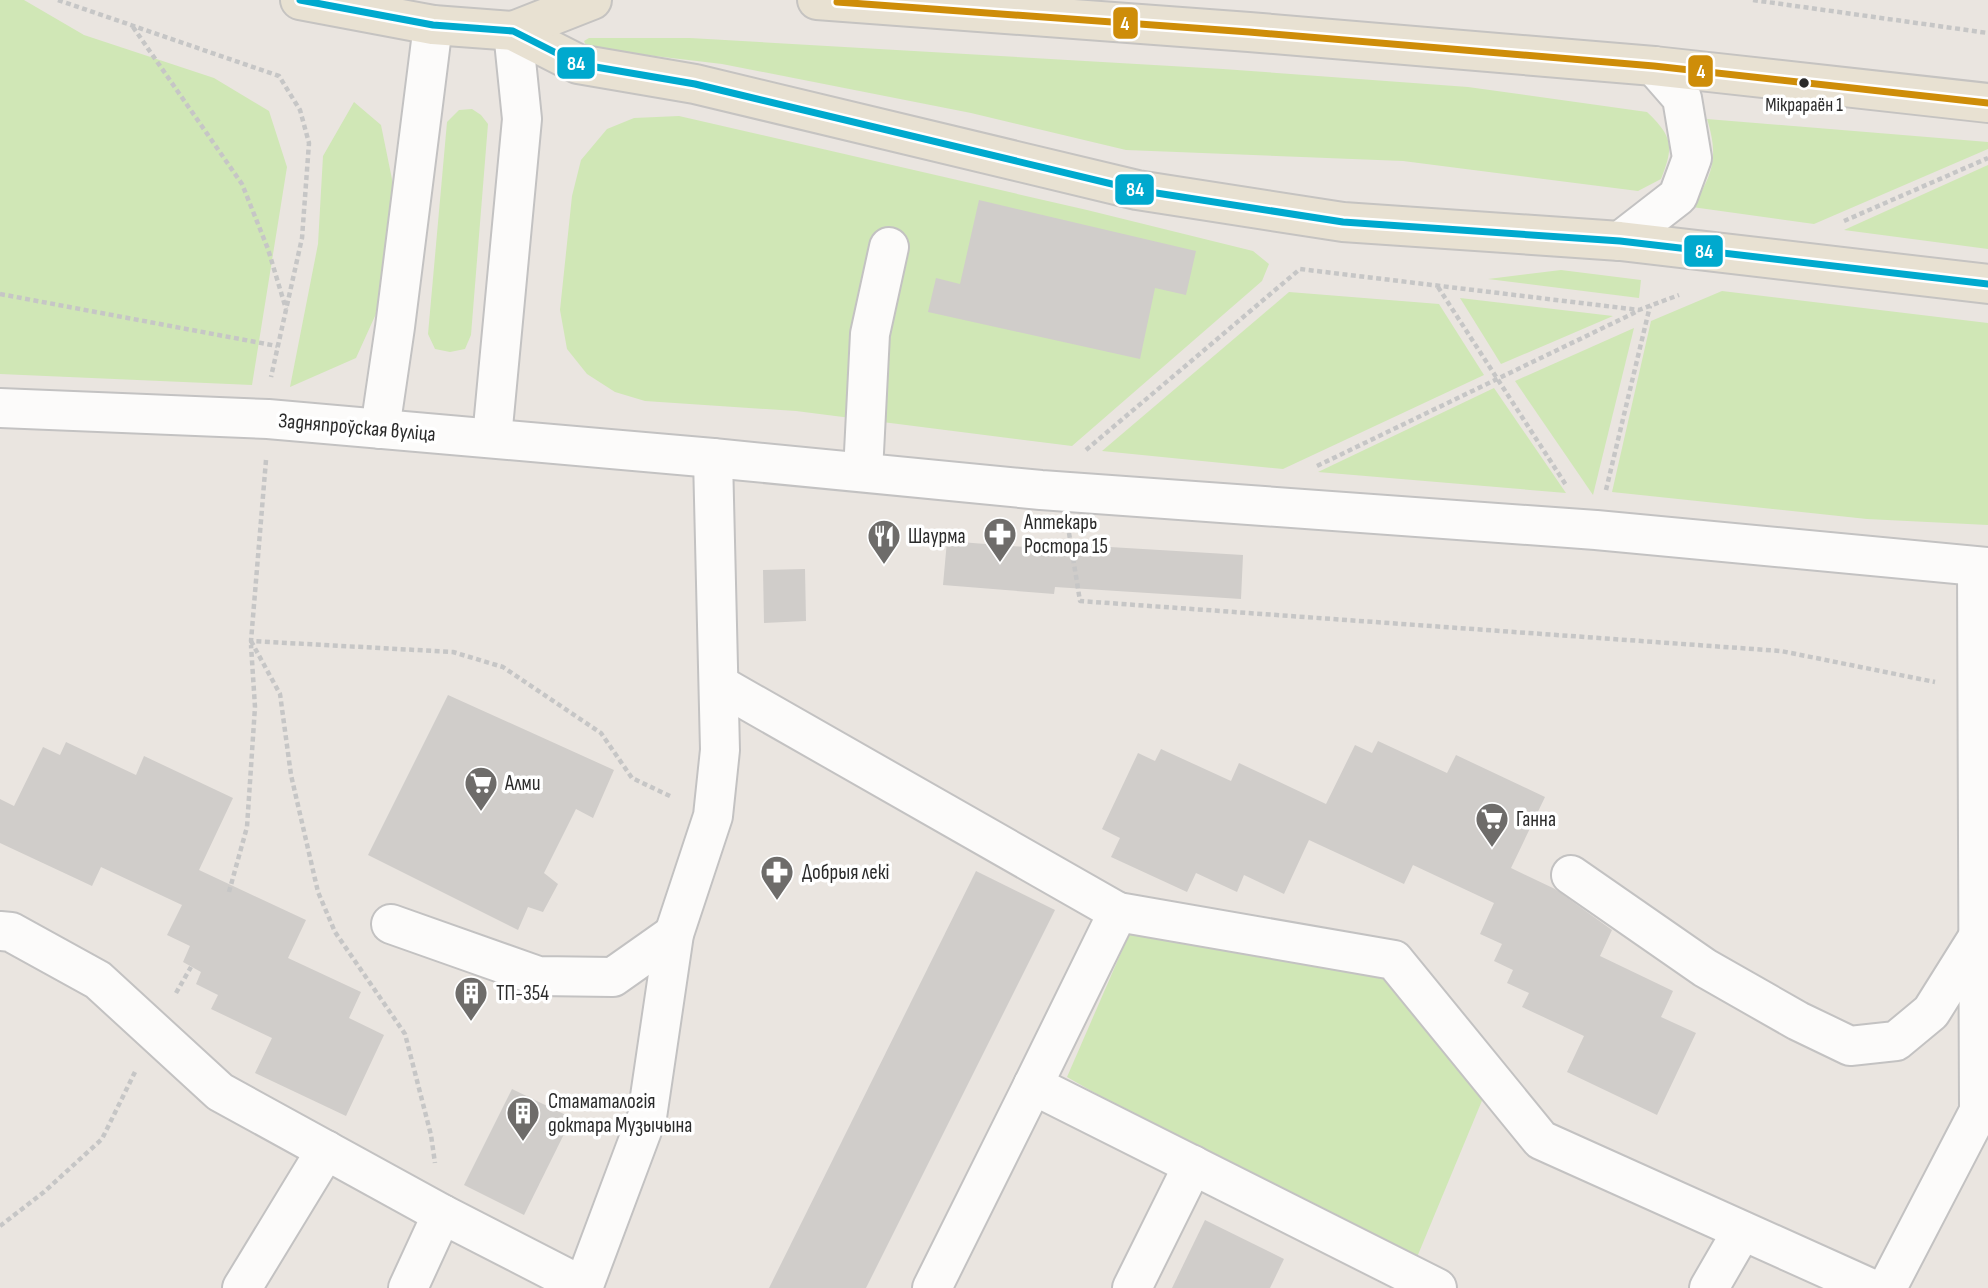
<svg xmlns="http://www.w3.org/2000/svg" width="1988" height="1288" viewBox="0 0 1988 1288" font-family="'Sofia Sans Condensed',sans-serif">
	<style>
		.green { fill: #d0e7b6 }
		.building { fill: #d0cdca }
		.lines { fill: none; stroke-linecap: round; stroke-linejoin: round }
		.minor-casing { stroke: #c3c2c2; stroke-width: 42 }
		.major-casing { stroke: #c5c3c1; stroke-width: 42 }
		.path { stroke: #c6c6c6; stroke-width: 4.5; stroke-dasharray: 5 3.5; stroke-linecap: butt }
		.minor { stroke: #fcfbfa; stroke-width: 38 }
		.major { stroke: #e8e1d2; stroke-width: 38 }
		.bus-1-casing { stroke: #fff; stroke-width: 12 }
		.bus-2-casing { stroke: #fff; stroke-width: 12 }
		.bus-1 { stroke: #00a9ce; stroke-width: 7 }
		.bus-2 { stroke: #ce8d09; stroke-width: 7 }
		.bus-dot { fill: #2b2b2b; stroke: #fff; stroke-width: 2.5 }
		.labels { text-anchor: middle; stroke-width: 7; stroke-linejoin: round; paint-order: stroke }
		.bus-label { font-size: 19px; fill: #2b2b2b; stroke: #fff }
		.street-label { font-size: 21px; fill: #2b2b2b; stroke: #fff }
		.poi-label { font-size: 21px; fill: #2b2b2b; stroke: #fff; text-anchor: start }
		.line-badge { stroke: #fff; stroke-width: 2.5 }
		.badge-label { font-size: 19px; text-anchor: middle; font-weight: bold; fill: #fff }
	</style>
	<rect width="100%" height="100%" fill="#eae5e0"/>
	<g class="green">
		<path d="M 0,0 L 24,0 L 84,35 L 214,78 L 269,111 L 287,167 L 252,385 L 0,374 Z"/>
		<path d="M 589,38 L 690,38 L 1223,69 L 1468,87 L 1647,112 C 1673,137 1674,146 1661,179 L 1638,191 L 1403,161 L 1126,150 L 971,113 L 722,64 L 587,48 L 584,41 Z"/>
		<path d="M 354,102 L 381,125 L 394,189 L 380,305 L 356,358 L 290,387 L 318,244 L 323,156 Z"/>
		<path d="M 472,109 L 481,115 L 488,124 L 471,335 L 465,349 L 450,352 L 435,349 L 428,334 L 447,122 L 459,110 Z"/>
		<path d="M 679,116 L 1087,210 L 1253,251 L 1269,264 L 1262,281 L 1072,446 L 796,411 L 645,401 L 615,392 L 587,374 L 567,349 L 560,310 L 572,196 L 581,160 L 607,129 L 634,118 Z"/>
		<path d="M 1707,119 L 1988,142 L 1988,149 L 1814,224 L 1692,207 C 1713,174 1719,157 1707,119 Z"/>
		<path d="M 1988,165 L 1988,249 L 1844,230 Z"/>
		<path d="M 1561,270 L 1641,280 L 1639,298 L 1488,279 Z"/>
		<path d="M 1722,291 L 1988,323 L 1988,525 L 1867,519 L 1612,492 L 1651,321 Z"/>
		<path d="M 1289,292 L 1439,304 L 1484,375 L 1283,469 L 1102,451 Z"/>
		<path d="M 1460,298 L 1613,316 L 1501,364 Z"/>
		<path d="M 1634,328 L 1593,495 L 1515,381 Z"/>
		<path d="M 1494,388 L 1566,493 L 1318,472 Z"/>
		<path d="M 1137,916 L 1394,960 L 1491,1079 L 1410,1274 L 1067,1077 Z"/>
	</g>
	<g class="building">
		<path d="M 979,200 L 1196,251 L 1186,295 L 1155,288 L 1140,359 L 928,312 L 936,278 L 960,284 Z"/>
		<path d="M 947,541 L 1092,552 L 1093,546 L 1243,555 L 1241,599 L 1055,587 L 1054,594 L 943,585 Z"/>
		<path d="M 805,569 L 806,621 L 764,623 L 763,570 Z"/>
		<path d="M 448,695 L 614,770 L 593,818 L 576,809 L 544,873 L 558,884 L 543,912 L 528,907 L 518,930 L 368,855 Z"/>
		<path d="M 1378,741 L 1447,773 L 1456,755 L 1545,797 L 1511,868 L 1555,889 L 1612,930 L 1600,956 L 1673,991 L 1661,1017 L 1696,1033 L 1657,1115 L 1567,1072 L 1584,1036 L 1522,1007 L 1529,993 L 1507,983 L 1513,970 L 1494,961 L 1502,944 L 1480,934 L 1494,903 L 1413,865 L 1404,884 L 1309,840 L 1284,894 L 1244,875 L 1237,892 L 1196,873 L 1187,892 L 1111,857 L 1120,838 L 1102,829 L 1138,753 L 1155,761 L 1161,749 L 1231,781 L 1239,763 L 1326,804 L 1355,745 L 1372,753 Z"/>
		<path d="M 66,742 L 136,775 L 144,756 L 233,798 L 199,870 L 306,920 L 288,958 L 361,992 L 349,1018 L 384,1035 L 346,1116 L 255,1073 L 272,1038 L 211,1009 L 218,995 L 196,984 L 201,972 L 183,962 L 190,946 L 167,935 L 182,905 L 101,867 L 92,886 L 0,843 L 0,799 L 14,806 L 43,747 L 60,755 Z"/>
		<path d="M 976,871 L 1055,910 L 866,1288 L 769,1288 Z"/>
		<path d="M 512,1089 L 572,1118 L 524,1215 L 464,1185 Z"/>
		<path d="M 1205,1220 L 1284,1259 L 1270,1288 L 1172,1288 Z"/>
	</g>
	<g class="lines">
		<defs>
			<g id="minor">
				<path d="M 1620,241 L 1678,196 L 1692,158 L 1682,98 L 1654,66"/>
				<path d="M 0,408 L 268,419 L 713,458 L 1041,490 L 1596,530 L 1988,567"/>
				<path d="M 380,429 L 395,327 L 433,25"/>
				<path d="M 492,438 L 522,119 L 513,31"/>
				<path d="M 863,472 L 870,334 L 889,247"/>
				<path d="M 720,685 L 1118,912 L 1033,1085 L 1437,1288"/>
				<path d="M 1571,875 L 1705,968 L 1798,1021 L 1850,1046 L 1896,1041 L 1931,1012 L 1978,937"/>
				<path d="M 1118,912 L 1394,960 L 1541,1140 L 1870,1288"/>
				<path d="M 391,924 L 538,976 L 613,977 L 674,934"/>
				<path d="M 0,931 L 11,932 L 98,980 L 220,1092 L 442,1214"/>
				<path d="M 242,1288 L 326,1150"/>
				<path d="M 408,1288 L 442,1214 L 584,1287"/>
				<path d="M 583,1288 L 647,1117 L 674,934 L 713,816 L 720,750 L 713,458"/>
				<path d="M 932,1288 L 1033,1085"/>
				<path d="M 1132,1288 L 1193,1165"/>
				<path d="M 1709,1288 L 1742,1231"/>
				<path d="M 1887,1288 L 1979,1111 L 1977,567"/>
			</g>
			<g id="major">
				<path d="M 300,0 L 433,25 L 513,31 L 578,64 L 695,84 L 1137,190 L 1343,222 L 1620,241 L 1988,284"/>
				<path d="M 817,0 L 1249,32 L 1654,66 L 1988,103"/>
				<path d="M 513,31 L 592,0"/>
			</g>
		</defs>
		<use href="#minor" class="minor-casing"/>
		<use href="#major" class="major-casing"/>
		<g class="path">
			<path d="M 58,0 L 279,76 L 300,110 L 309,143 L 302,238 L 271,377"/>
			<path d="M 1753,0 L 1988,33"/>
			<path d="M 133,27 L 242,184 L 268,249 L 286,309"/>
			<path d="M 1844,221 L 1988,158"/>
			<path d="M 1438,287 L 1566,485"/>
			<path d="M 0,294 L 277,346"/>
			<path d="M 1086,450 L 1300,269 L 1639,310 L 1679,295"/>
			<path d="M 266,460 L 251,641 L 453,652 L 503,667 L 601,733 L 632,778 L 672,797"/>
			<path d="M 1317,466 L 1636,312"/>
			<path d="M 1606,490 L 1650,306"/>
			<path d="M 1069,533 L 1080,601 L 1781,651 L 1935,682"/>
			<path d="M 251,641 L 280,694 L 291,775 L 318,892 L 335,932 L 405,1034 L 431,1135 L 435,1163"/>
			<path d="M 229,892 L 247,827 L 255,707 L 251,645"/>
			<path d="M 176,993 L 191,967"/>
			<path d="M 0,1226 L 44,1192 L 102,1139 L 135,1072"/>
		</g>
		<use href="#minor" class="minor"/>
		<use href="#major" class="major"/>
		<defs>
			<path id="bus-1" d="M 300,0 L 433,25 L 513,31 L 578,64 L 695,84 L 1137,190 L 1343,222 L 1620,241 L 1988,284"/>
			<path id="bus-2" d="M 837,2 L 1249,32 L 1654,66 L 1988,103"/>
		</defs>
		<use href="#bus-1" class="bus-1-casing"/>
		<use href="#bus-2" class="bus-2-casing"/>
		<use href="#bus-1" class="bus-1"/>
		<use href="#bus-2" class="bus-2"/>
	</g>
	<defs>
		<symbol id="pharmacy-pin" viewBox="-11 -11 22 30"><path d="M0 17L-7.5 6A9.5 9.5 0 1 1 7.5 6Z" fill="#6e6c6a" stroke="#fff"/><path d="M-2-6h4v4h4v4h-4v4h-4v-4h-4v-4h4Z" fill="#fff"/></symbol>
		<symbol id="restaurant-pin" viewBox="-11 -11 22 30"><path d="M0 17L-7.5 6A9.5 9.5 0 1 1 7.5 6Z" fill="#6e6c6a" stroke="#fff"/><path d="M-5-6h1v4h1v-4h1v4h1v-4h1v5L-1.5 .5V6h-2V.5L-5-1ZM5-6V6H3V1.5H1.5Q1.5-4 5-6Z" fill="#fff"/></symbol>
		<symbol id="supermarket-pin" viewBox="-11 -11 22 30"><path d="M0 17L-7.5 6A9.5 9.5 0 1 1 7.5 6Z" fill="#6e6c6a" stroke="#fff"/><path d="M-6-5.5h2.5l.6 2H6L4.5 2H-2.5L-4.4-4H-6ZM-1.5 3.2a1.3 1.3 0 1 0 .1 0ZM3 3.2a1.3 1.3 0 1 0 .1 0Z" fill="#fff"/></symbol>
		<symbol id="building-pin" viewBox="-11 -11 22 30"><path d="M0 17L-7.5 6A9.5 9.5 0 1 1 7.5 6Z" fill="#6e6c6a" stroke="#fff"/><path d="M-4-6H4V6H1V3H-1V6H-4ZM-2.5-4.3h1.7v1.8h-1.7ZM.8-4.3h1.7v1.8H.8ZM-2.5-1h1.7V.8h-1.7ZM.8-1h1.7V.8H.8Z" fill="#fff"/></symbol>
	</defs>
	<g fill-rule="evenodd">
		<use href="#pharmacy-pin" x="981" y="515" width="38" height="52"/>
		<use href="#restaurant-pin" x="865" y="517" width="38" height="52"/>
		<use href="#supermarket-pin" x="462" y="764" width="38" height="52"/>
		<use href="#supermarket-pin" x="1473" y="800" width="38" height="52"/>
		<use href="#pharmacy-pin" x="758" y="853" width="38" height="52"/>
		<use href="#building-pin" x="452" y="974" width="38" height="52"/>
		<use href="#building-pin" x="504" y="1094" width="38" height="52"/>
	</g>
	<circle class="bus-dot" cx="1804" cy="83" r="6"/>
	<g class="labels">
		<g class="bus-label">
			<text x="1804" y="111">Мікрараён 1</text>
		</g>
		<g class="street-label">
			<text transform="translate(357 427) rotate(5)" y="7">Задняпроўская вуліца</text>
		</g>
		<g class="poi-label">
			<text x="1024" y="529">Аптекарь<tspan x="1024" dy="24">Ростора 15</tspan></text>
			<text x="908" y="543">Шаурма</text>
			<text x="505" y="790">Алми</text>
			<text x="1516" y="826">Ганна</text>
			<text x="802" y="879">Добрыя лекі</text>
			<text x="496" y="1000">ТП-354</text>
			<text x="548" y="1108">Стаматалогія<tspan x="548" dy="24">доктара Музычына</tspan></text>
		</g>
	</g>
	<g class="line-badge">
		<rect x="1112" y="6" width="27" height="34" rx="7" fill="#ce8d09"/>
		<rect x="556" y="46" width="40" height="34" rx="7" fill="#00a9ce"/>
		<rect x="1687" y="54" width="27" height="34" rx="7" fill="#ce8d09"/>
		<rect x="1114" y="173" width="41" height="33" rx="7" fill="#00a9ce"/>
		<rect x="1683" y="234" width="41" height="34" rx="7" fill="#00a9ce"/>
	</g>
	<g class="badge-label">
		<text x="1125" y="30">4</text>
		<text x="576" y="70">84</text>
		<text x="1701" y="78">4</text>
		<text x="1135" y="196">84</text>
		<text x="1704" y="258">84</text>
	</g>
</svg>
